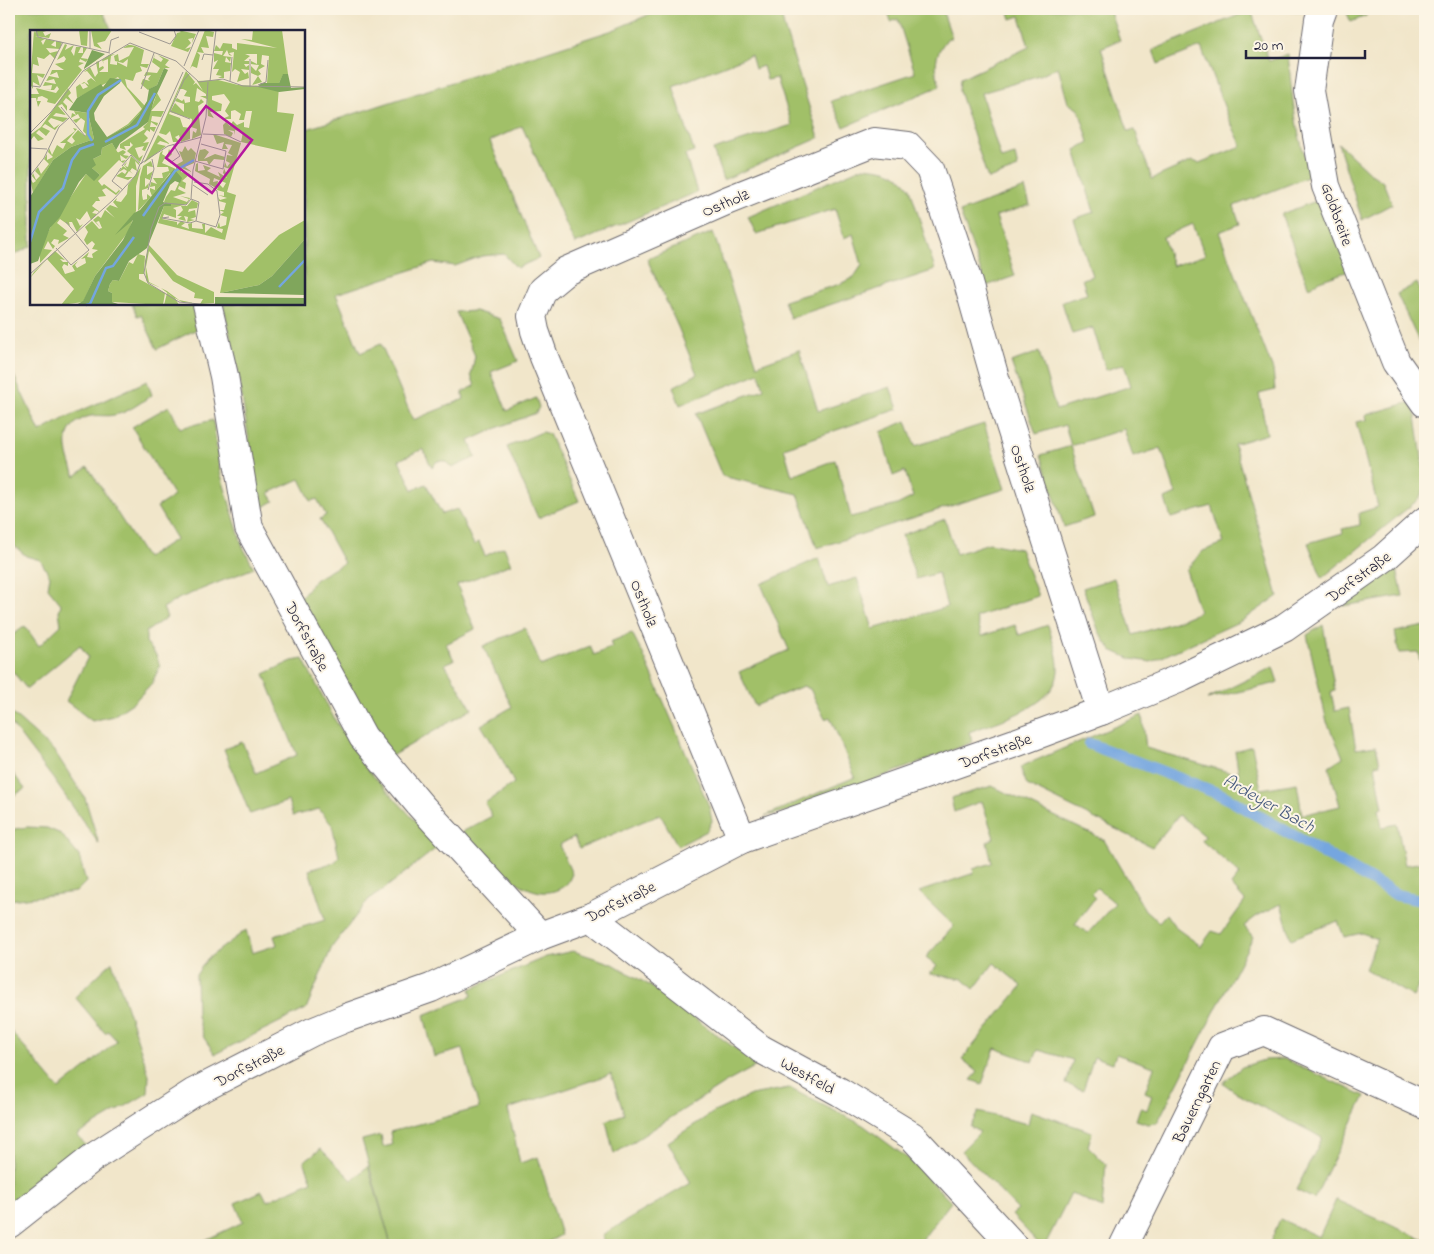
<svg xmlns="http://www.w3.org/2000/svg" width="1434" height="1254" viewBox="0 0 1434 1254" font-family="'Indie Flower',sans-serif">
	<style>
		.green { fill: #a1c068; stroke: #627152; fill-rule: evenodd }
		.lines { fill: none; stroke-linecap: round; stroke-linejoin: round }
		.stream { stroke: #74a6df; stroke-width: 12 }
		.minor-casing { stroke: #6a676d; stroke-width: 30 }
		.minor { stroke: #fff; stroke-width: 28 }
		.labels { text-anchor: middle; stroke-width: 4; stroke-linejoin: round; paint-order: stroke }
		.street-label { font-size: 16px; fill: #22223b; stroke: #fcf5e5 }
		.water-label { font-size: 18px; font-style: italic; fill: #43577d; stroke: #fcf5e5 }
		.inset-river { fill: none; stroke: #74a6df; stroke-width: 2.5 }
		.inset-road { fill: none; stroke: #9e9891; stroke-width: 1 }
		.view { fill: #b5179e; fill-opacity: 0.15; stroke: #b5179e; stroke-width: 2.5 }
		.inset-edge { fill: none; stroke: #22223b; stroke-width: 2.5 }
	</style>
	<rect width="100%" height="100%" fill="#fcf5e5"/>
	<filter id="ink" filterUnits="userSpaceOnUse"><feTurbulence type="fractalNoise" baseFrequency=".02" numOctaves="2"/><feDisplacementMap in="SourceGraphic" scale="10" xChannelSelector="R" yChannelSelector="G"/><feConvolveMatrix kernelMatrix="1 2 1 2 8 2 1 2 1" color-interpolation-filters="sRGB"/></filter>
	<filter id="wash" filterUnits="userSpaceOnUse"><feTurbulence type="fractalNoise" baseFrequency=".0096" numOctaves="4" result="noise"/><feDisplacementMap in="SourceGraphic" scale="20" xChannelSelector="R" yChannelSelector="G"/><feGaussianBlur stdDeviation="1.12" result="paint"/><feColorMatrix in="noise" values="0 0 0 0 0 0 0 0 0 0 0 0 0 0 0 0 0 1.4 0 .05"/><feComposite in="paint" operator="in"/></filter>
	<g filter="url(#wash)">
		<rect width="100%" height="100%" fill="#f1e6ca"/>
		<g class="green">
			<path d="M 9,9 L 102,9 L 112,31 L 31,31 L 31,246 L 9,258 Z"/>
			<path d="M 662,9 L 780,9 L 784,27 L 819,138 L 723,180 L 713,150 L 792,125 L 777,78 L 767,80 L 763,66 L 755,69 L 751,55 L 673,86 L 694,152 L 685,155 L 697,192 L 575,244 L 522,126 L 490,141 L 539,258 L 517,268 L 504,254 L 482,256 L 455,266 L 433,263 L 336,294 L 360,353 L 381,344 L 413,420 L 464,399 L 462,392 L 475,386 L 471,375 L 475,356 L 456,312 L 475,311 L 500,319 L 518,361 L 491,372 L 507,411 L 536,398 L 539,407 L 536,413 L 499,427 L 469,441 L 476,457 L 452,468 L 445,461 L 437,461 L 432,468 L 423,449 L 399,460 L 413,490 L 426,484 L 442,514 L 457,509 L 474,545 L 479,542 L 485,556 L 504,547 L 511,564 L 457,585 L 475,629 L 446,644 L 454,660 L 445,664 L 472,709 L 388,758 L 299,599 L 316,579 L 344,563 L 320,519 L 326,515 L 317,499 L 311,501 L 300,479 L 269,493 L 274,501 L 260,509 L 237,366 L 223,304 L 304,304 L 304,130 L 613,30 Z"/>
			<path d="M 887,9 L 942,9 L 952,38 L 948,38 C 934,54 934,66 940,86 L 844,127 L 831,101 L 915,73 L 898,19 L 891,22 Z"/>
			<path d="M 1008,9 L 1109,9 L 1120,40 L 1101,48 L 1128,131 L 1135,130 L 1152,179 L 1192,161 L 1199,163 L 1242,146 L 1229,119 L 1201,47 L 1158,64 L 1153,50 L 1244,13 L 1245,9 L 1293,9 L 1301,12 L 1251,10 L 1269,61 L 1288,54 C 1292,93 1295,140 1313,175 L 1234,206 L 1240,224 L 1219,232 L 1273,370 L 1275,390 L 1259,394 L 1267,434 L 1234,444 L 1278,596 L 1243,620 L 1151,662 L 1131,659 L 1111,650 L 1099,632 L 1083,588 L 1114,578 L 1133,635 L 1175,622 L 1199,612 L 1186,570 L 1203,551 L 1224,543 L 1212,506 L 1171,518 L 1165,499 L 1176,494 L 1161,448 L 1133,457 L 1124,429 L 1071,446 L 1094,517 L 1064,527 L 1041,455 L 1071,446 L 1065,425 L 1036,434 L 1011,362 L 1039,352 L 1056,410 L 1131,386 L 1124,364 L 1106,370 L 1093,328 L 1072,334 L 1062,302 L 1087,294 L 1082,279 L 1092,276 L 1074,219 L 1094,212 L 1075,150 L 1089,142 L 1079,110 L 1068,103 L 1058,67 L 1040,76 L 981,93 L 1001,159 L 1015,155 L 1018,168 L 988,179 L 959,91 L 960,79 L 1029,47 L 1020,16 L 1011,19 ZM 1193,224 L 1205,255 L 1172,266 L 1163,237 Z"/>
			<path d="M 1345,9 L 1368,9 L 1366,16 L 1351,22 Z"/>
			<path d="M 1338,143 L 1370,173 L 1383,182 L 1392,204 L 1362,220 Z"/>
			<path d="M 863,167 C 885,169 896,170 910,188 L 935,270 L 790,318 L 784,301 L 840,284 L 854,277 L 862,265 L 853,234 L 844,238 L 835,209 L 756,234 L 748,217 Z"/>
			<path d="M 1025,188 L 1030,205 L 996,216 L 1015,276 L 986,286 L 960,212 Z"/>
			<path d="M 1319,200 L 1349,271 L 1319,281 L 1309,288 L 1281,214 Z"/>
			<path d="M 713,232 L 757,365 L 799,350 L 818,411 L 890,387 L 898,409 L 784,448 L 792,476 L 835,460 L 851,517 L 897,505 L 913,497 L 905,471 L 893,476 L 881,432 L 906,421 L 915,446 L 984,424 L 1005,489 L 817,548 L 798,494 L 722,476 L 696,414 L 764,389 L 759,373 L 680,405 L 673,387 L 697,374 L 678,327 L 647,259 Z"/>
			<path d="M 1417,283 L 1425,301 L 1425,355 L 1397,294 Z"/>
			<path d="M 132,304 L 195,304 L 201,327 L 157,349 L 141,315 L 137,316 Z"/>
			<path d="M 9,365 L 40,432 L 67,417 L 147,381 L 152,395 C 141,402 128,413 114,415 C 106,417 96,414 87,417 C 57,428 67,454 75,476 L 88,467 L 146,558 L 176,539 L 157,507 L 174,496 L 132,427 L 169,406 L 180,428 L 213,420 L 220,472 L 243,547 L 254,568 L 180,598 L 163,608 L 167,617 L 146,632 L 146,642 L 156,655 L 160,666 L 152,683 L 134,702 L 113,716 L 92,721 L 66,701 L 88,657 L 80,645 L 27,689 L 9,667 L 9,638 L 25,626 L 39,646 L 61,625 L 59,611 L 61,604 L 48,588 L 50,576 L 40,560 L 26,556 L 9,541 Z"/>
			<path d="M 1411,402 L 1416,416 L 1425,479 L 1425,487 L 1419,499 L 1322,578 L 1308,543 L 1343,533 L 1342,529 L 1360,525 L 1359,513 L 1378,507 L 1356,422 L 1367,420 L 1366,415 Z"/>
			<path d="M 542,432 L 549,434 L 579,501 L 538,518 L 507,447 Z"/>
			<path d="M 945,519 L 956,554 L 989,543 L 1020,549 L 1038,596 L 976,617 L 982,636 L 1015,625 L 1019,635 L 1048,625 C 1052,639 1059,656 1058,671 C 1056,707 997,721 969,732 L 973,742 L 798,809 L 765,816 L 855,777 L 830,717 L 825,719 L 810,689 L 803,686 L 755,706 L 739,672 L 789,650 L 761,584 L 819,558 L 828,587 L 857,578 L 873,629 L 947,607 L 938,573 L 916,579 L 902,535 Z"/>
			<path d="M 1396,565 L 1403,596 L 1343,606 Z"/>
			<path d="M 1323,625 L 1335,691 L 1331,692 L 1335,711 L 1349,708 L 1356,749 L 1376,746 L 1380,764 L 1375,765 L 1383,808 L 1379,809 L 1382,827 L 1397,824 L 1405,865 L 1425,862 L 1425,973 L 1413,997 L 1365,969 L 1377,939 L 1362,933 L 1344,937 L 1338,921 L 1291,939 L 1281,904 L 1257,916 L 1244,926 L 1253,937 L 1157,1123 L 1148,1124 L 1136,1120 L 1140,1108 L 1147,1110 L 1152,1095 L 1145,1092 L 1154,1067 L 1116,1054 L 1113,1063 L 1094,1057 L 1083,1090 L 1066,1084 L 1073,1060 L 1038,1050 L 1033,1062 L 995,1048 L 982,1084 L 971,1080 L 978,1072 L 962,1059 L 1022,986 L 994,963 L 974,989 L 963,979 L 930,974 L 937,966 L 926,957 L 954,926 L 919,892 L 974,873 L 973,869 L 992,863 L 987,842 L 994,838 L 982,801 L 954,812 L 951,798 L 992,786 L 1104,840 L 1145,910 L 1159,922 L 1166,914 L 1176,928 L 1201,946 L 1212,931 L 1221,934 L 1245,901 L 1231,885 L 1240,874 L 1202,841 L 1205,836 L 1179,815 L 1152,847 L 1027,785 L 1020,767 L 1142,715 L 1146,748 L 1239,775 L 1235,751 L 1252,746 L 1261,789 L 1297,783 L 1302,815 L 1340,806 L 1329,766 L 1343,757 L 1327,722 L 1307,635 ZM 1097,888 L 1115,903 L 1088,933 L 1075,924 L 1095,898 L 1091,894 Z"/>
			<path d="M 1425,626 L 1425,685 L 1418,652 L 1399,653 L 1395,632 Z"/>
			<path d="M 525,628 L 541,666 L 590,646 L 594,655 L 612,647 L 610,642 L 632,633 L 643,654 L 709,806 L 712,821 L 707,831 L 678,846 L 660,814 L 579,849 L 574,837 L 559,845 L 572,874 C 570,878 568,884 564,886 C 530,911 484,854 462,832 L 492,816 L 485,803 L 514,783 L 501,757 L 481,725 L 512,707 L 483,646 Z"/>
			<path d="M 303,659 L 335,720 L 365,767 L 439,846 L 379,893 L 369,899 L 332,947 L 306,1009 L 215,1054 L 204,1038 L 197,1016 L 196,975 L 207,959 L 246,930 L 252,953 L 277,945 L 274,936 L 325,920 L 309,870 L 335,862 L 339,857 L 332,825 L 319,809 L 293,816 L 288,801 L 250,814 L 224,749 L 242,742 L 256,773 L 297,755 L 264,674 L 292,661 Z"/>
			<path d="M 1273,667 L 1278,682 L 1273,684 L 1207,699 Z"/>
			<path d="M 9,711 L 55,752 L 85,798 L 99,844 L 54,780 L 9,721 Z"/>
			<path d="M 9,768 L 25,789 L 9,798 Z"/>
			<path d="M 27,827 L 47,828 L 61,834 L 79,856 L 86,882 L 76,892 L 9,900 L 9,830 Z"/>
			<path d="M 573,951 L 613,964 L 649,985 L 758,1065 L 725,1083 L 614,1154 L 606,1121 L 624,1114 L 611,1074 L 508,1109 L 520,1163 L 538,1157 L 561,1235 L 543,1245 L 195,1245 L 243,1222 L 235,1203 L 262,1191 L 267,1201 L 312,1181 L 304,1161 L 321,1149 L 352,1180 L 368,1166 L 390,1241 L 362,1140 L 381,1135 L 383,1147 L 392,1145 L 390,1132 L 479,1108 L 463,1049 L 434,1057 L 424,1015 L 472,996 L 470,989 L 546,957 Z"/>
			<path d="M 112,962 L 149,1075 L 148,1093 L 77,1135 L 95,1156 L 9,1224 L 9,1029 L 59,1089 L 88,1066 L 117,1041 L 108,1031 L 105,1033 L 75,997 Z"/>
			<path d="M 1284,1059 L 1365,1096 L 1314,1199 L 1296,1190 L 1322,1138 C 1291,1119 1250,1105 1223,1083 L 1242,1067 L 1264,1060 Z"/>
			<path d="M 789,1088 L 863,1125 L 910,1160 L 951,1202 L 918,1245 L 604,1245 L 602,1235 L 691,1183 L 668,1142 L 714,1112 L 751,1095 Z"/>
			<path d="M 1031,1111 L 1092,1132 L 1088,1146 L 1106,1164 L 1102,1208 L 1071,1193 L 1045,1245 L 1040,1245 L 1012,1215 L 1018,1210 L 961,1151 L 980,1132 L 970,1127 L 978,1112 L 1028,1124 Z"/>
			<path d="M 1336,1200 L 1424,1240 L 1425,1238 L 1425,1245 L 1269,1245 L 1280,1219 L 1319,1237 Z"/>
		</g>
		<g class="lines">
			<path class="stream" d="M 1090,744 L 1222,795 L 1397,895 L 1425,901"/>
		</g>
	</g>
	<g filter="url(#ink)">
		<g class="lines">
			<defs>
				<g id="minor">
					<path d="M 1323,9 L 1319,20 L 1309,91 L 1326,186 L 1396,362 L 1425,403"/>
					<path d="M 207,304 L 224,376 L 249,528 L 363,737 L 420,805 L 540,936"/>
					<path d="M 742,839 L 544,357 L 535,331 L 532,316 L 543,290 L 566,271 L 726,201 L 874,142 L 908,146 L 930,169 L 966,276 L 995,378 L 1101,711"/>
					<path d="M 591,917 L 761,1049 L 840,1092 L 912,1136 L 1013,1245"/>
					<path d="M 9,1224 L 95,1156 L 193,1093 L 312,1032 L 346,1018 L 431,988 L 540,936 L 591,917 L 742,839 L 1015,743 L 1101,711 L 1183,677 L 1284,628 L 1384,558 L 1425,521"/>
					<path d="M 1124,1245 L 1222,1047 L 1264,1031 L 1425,1105"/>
				</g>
			</defs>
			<use href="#minor" class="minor-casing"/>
			<use href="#minor" class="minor"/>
		</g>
	</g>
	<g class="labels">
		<g class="street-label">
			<text transform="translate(725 202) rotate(-23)" y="6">Ostholz</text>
			<text transform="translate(1338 214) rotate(70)" y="6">Goldbreite</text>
			<text transform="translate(1024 468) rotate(71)" y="6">Ostholz</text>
			<text transform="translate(1358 576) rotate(-36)" y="6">Dorfstraße</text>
			<text transform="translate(645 603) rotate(68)" y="6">Ostholz</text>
			<text transform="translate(308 636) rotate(62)" y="6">Dorfstraße</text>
			<text transform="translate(995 750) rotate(-20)" y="6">Dorfstraße</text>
			<text transform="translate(620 901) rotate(-26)" y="6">Dorfstraße</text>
			<text transform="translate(249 1065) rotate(-27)" y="6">Dorfstraße</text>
			<text transform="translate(808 1075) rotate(29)" y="6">Westfeld</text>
			<text transform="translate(1196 1101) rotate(-64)" y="6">Bauerngarten</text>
		</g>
		<g class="water-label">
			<text transform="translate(1269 803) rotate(29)" y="6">Ardeyer Bach</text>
		</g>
	</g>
	<g transform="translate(30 30)">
		<rect width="275" height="275" fill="#f1e6ca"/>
		<path d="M 4,0 L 5,3 L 6,0 L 20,0 L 13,2 L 15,6 L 21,3 L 19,8 L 5,6 L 15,9 L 11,11 L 13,15 L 16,9 L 25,11 L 21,15 L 26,17 L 26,11 L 32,12 L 30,19 L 16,18 L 20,23 L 28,21 L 25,29 L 20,24 L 14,29 L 7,27 L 9,36 L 3,34 L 2,43 L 15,44 L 13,48 L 7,45 L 10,56 L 3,52 L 3,59 L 0,54 ZM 49,0 L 58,0 L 57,16 L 51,15 ZM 61,0 L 82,0 L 75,11 L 67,13 L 72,19 L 64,16 ZM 148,0 L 166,4 L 162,13 L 163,8 L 158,9 L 161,13 L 155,19 L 161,17 L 158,22 L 141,16 L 147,3 L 151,2 ZM 175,0 L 184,2 L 183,7 L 176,6 L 179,18 L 171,17 L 174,23 L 167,22 L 170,25 L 167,38 L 162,36 L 160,39 ZM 223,0 L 252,0 L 258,44 L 253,45 L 249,53 L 237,53 L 239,26 L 232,25 L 231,34 L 235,36 L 228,40 L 231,44 L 228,46 L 232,52 L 222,55 L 228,46 L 221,43 L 221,36 L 226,41 L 229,35 L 221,34 L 221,31 L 227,34 L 227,24 L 215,24 L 220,26 L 214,31 L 219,31 L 219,34 L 214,34 L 216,37 L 219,35 L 219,40 L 211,39 L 215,44 L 218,42 L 219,48 L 207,52 L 210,42 L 205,39 L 202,42 L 204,22 L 199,23 L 202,26 L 199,25 L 197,20 L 193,26 L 201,27 L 200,32 L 196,27 L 195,32 L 201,33 L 200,41 L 194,42 L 194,48 L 188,48 L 192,46 L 186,45 L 189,39 L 183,39 L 188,30 L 184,32 L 184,23 L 192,25 L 193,21 L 184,21 L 186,15 L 190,19 L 193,13 L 202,14 L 202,18 L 207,20 L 207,13 L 247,18 L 211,9 L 222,10 ZM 35,14 L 37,15 L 35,20 L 44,15 L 41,21 L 44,26 L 46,17 L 51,17 L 48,23 L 53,23 L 53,17 L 57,18 L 51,28 L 58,29 L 56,32 L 50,29 L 49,32 L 54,33 L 48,36 L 52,40 L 25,74 L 17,72 L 18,69 L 12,66 L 8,67 L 7,71 L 11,71 L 8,77 L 6,68 L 0,68 L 0,64 L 9,64 L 6,58 L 26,63 L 29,59 L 27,56 L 24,60 L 13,59 L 21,60 L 22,55 L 13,56 L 15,52 L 26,54 L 24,49 L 16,51 L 19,46 L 29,48 L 27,42 L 20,45 L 22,40 L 34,40 L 25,34 L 34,32 L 36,29 L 34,26 L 27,30 ZM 98,15 L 101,15 L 105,16 L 114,20 L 111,34 L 119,34 L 117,38 L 110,36 L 112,41 L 106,43 L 103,51 L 95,49 L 97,57 L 115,76 L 109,84 L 99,95 L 77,107 L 98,94 L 112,79 L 88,47 L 47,68 L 46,57 L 50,54 L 53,59 L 58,57 L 55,53 L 51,54 L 54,52 L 59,55 L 57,51 L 61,48 L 66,52 L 57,41 L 54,42 L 60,37 L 65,47 L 68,43 L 66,32 L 69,31 L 69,38 L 73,36 L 74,38 L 69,42 L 78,42 L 78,29 L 73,31 L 74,34 L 72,30 L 79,25 L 85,24 L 81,26 L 80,34 L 87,35 L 87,32 L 97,37 L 98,29 L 93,33 L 85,31 L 84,26 L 88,24 L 89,31 L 99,26 L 104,17 L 93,18 ZM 125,24 L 124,28 L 131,32 L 133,29 L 128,25 L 139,30 L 135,35 L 140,38 L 134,38 L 127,55 L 118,60 L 111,54 L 113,49 L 120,51 L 118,49 L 121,45 L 114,46 L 116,42 L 127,43 L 130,38 L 122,32 ZM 156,41 L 165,52 L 163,55 L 166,53 L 173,61 L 167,51 L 188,50 L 208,55 L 249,57 L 247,82 L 264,84 L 256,122 L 211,112 L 213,102 L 205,100 L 204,105 L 204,101 L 198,100 L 203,103 L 201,107 L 194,104 L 193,95 L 196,92 L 200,96 L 203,91 L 207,95 L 214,92 L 214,97 L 219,98 L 222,81 L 216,81 L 214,90 L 209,90 L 211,84 L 205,80 L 201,81 L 201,89 L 192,89 L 199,86 L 195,81 L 200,72 L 194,64 L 182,66 L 182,70 L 192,74 L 191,81 L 180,82 L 184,88 L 178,86 L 177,69 L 170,66 L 176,66 L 176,64 L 167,58 L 165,71 L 169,72 L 171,69 L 174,72 L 168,76 L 171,105 L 162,109 L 163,101 L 166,103 L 167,99 L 161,97 L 162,89 L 140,82 L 145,73 L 154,82 L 154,74 L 145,71 L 147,68 L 152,71 L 154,69 L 155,73 L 160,72 L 160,67 L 154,66 L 157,61 L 153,59 L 149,59 L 139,84 L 150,88 L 153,97 L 160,98 L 160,109 L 151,112 L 149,105 L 145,107 L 150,112 L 143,112 L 140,101 L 136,105 L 129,103 ZM 38,58 L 41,63 L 38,66 L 44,74 L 36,68 L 33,72 L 37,76 L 37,81 L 32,74 L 28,76 L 36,85 L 26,83 L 23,86 L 38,88 L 33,92 L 21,88 L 18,91 L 24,98 L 30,94 L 25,100 L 15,94 L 12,97 L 20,101 L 16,106 L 9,100 L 6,103 L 14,109 L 8,111 L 4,106 L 0,111 L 0,105 L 11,97 ZM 127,63 L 131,70 L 121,81 L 134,81 L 131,87 L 122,86 L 121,91 L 128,93 L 127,96 L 121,92 L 120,97 L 126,97 L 124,102 L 120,99 L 120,102 L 117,100 L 114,104 L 118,108 L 113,113 L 119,112 L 115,121 L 112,120 L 114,116 L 105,118 L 109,128 L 113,125 L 110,132 L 97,121 L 103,115 L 100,112 L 100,116 L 94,116 L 96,120 L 90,118 L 90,114 L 115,99 L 113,97 L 118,92 L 118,88 ZM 44,81 L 58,83 L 64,109 L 41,117 L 23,130 L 3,163 L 0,148 L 3,153 L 6,151 L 2,146 L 3,143 L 6,150 L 10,146 L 5,141 L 8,137 L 11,144 L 19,134 L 14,129 L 17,124 L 17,130 L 23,127 L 18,122 L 19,118 L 22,125 L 27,115 L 33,119 L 36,113 L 30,113 L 45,101 L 43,98 L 47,99 L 37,111 L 42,114 L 45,111 L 42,107 L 48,100 L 55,106 L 56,104 L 53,101 L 55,91 L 51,88 L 46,93 L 43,90 L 50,88 L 48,84 L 41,88 L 42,83 L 46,85 ZM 183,104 L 211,113 L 197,162 L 206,165 L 195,210 L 128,193 L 134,176 L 141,176 L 134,172 L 136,167 L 141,160 L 145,161 L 151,148 L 140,143 L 122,166 L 120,161 L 120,158 L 125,160 L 125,156 L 120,157 L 121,152 L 127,154 L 123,148 L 133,148 L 132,143 L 139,141 L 138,137 L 127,137 L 130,123 L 133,120 L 132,124 L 137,127 L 139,119 L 142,124 L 137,129 L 140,133 L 135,128 L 132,133 L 146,139 L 146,135 L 153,131 L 149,121 L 152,122 L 155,116 L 158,121 L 161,118 L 166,123 L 164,133 L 155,137 L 162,142 L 151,138 L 151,142 L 160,144 L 152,151 L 156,153 L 155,159 L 149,156 L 148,159 L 156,163 L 143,167 L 157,172 L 159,169 L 150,166 L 160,168 L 157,174 L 143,178 L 146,180 L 146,188 L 134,184 L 132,189 L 147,192 L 147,195 L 151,191 L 155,193 L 151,196 L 159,199 L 158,194 L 162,193 L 162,198 L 173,199 L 172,194 L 175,194 L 175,203 L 181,197 L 192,203 L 193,199 L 187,198 L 189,192 L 190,197 L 196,195 L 197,187 L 190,185 L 194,182 L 189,180 L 194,180 L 196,173 L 189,171 L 188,167 L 190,170 L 197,168 L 188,165 L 194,166 L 194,162 L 187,160 L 189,154 L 193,158 L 196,153 L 184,148 L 183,152 L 188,151 L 187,157 L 186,158 L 179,154 L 180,149 L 165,141 L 166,134 L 168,133 L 168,141 L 175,140 L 173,135 L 181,138 L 177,141 L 190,147 L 188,142 L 197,148 L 193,143 L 194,138 L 196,143 L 200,139 L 194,137 L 195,132 L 197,137 L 200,133 L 196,131 L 197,125 L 203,126 L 198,123 L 202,115 L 195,114 L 198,119 L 192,119 L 194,112 L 187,114 ZM 128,105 L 140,114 L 130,111 L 127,114 L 136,116 L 114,133 ZM 82,113 L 88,123 L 79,127 L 93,120 L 96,122 L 93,125 L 99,126 L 96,129 L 90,125 L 91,131 L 96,130 L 93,133 L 89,130 L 68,151 L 72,156 L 74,154 L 86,163 L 89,160 L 87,157 L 90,161 L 86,165 L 76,158 L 72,160 L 76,166 L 68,167 L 70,171 L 66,171 L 62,176 L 70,182 L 65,180 L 62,183 L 67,184 L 61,190 L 57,181 L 50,190 L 46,188 L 50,196 L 53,194 L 47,202 L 42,192 L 39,192 L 40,196 L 30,189 L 27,193 L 37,201 L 33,205 L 39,208 L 28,214 L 29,210 L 24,209 L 21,213 L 25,216 L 23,219 L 18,211 L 14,219 L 22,220 L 10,233 L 10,220 L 20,198 L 56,144 L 64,150 L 70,145 L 62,138 L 63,129 L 71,125 L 72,118 ZM 171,116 L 170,120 L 175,119 L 179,122 L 174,129 L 185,124 L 195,127 L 194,130 L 184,129 L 179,135 L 177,131 L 168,131 L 168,126 ZM 101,126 L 109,133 L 109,135 L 105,131 L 107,141 L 102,138 L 100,141 L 103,144 L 99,141 L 95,147 L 103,147 L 98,150 L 86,146 L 92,142 L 95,144 L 97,141 L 94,139 L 89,142 L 93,136 L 97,139 L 94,135 L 97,132 L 95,136 L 98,137 ZM 121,131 L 123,137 L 117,136 L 117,145 L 123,141 L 120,150 L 115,148 L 115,157 L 119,153 L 118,158 L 112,160 L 112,165 L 113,170 L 117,169 L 117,164 L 121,167 L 108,181 L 110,147 L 113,136 ZM 111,137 L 106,156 L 106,181 L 98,202 L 65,246 L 53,272 L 31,275 L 44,259 L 17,229 L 0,248 L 4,242 L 25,221 L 35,230 L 30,229 L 33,232 L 38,232 L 38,236 L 34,234 L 32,237 L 35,244 L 45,241 L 42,236 L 48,231 L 45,235 L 47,238 L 56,233 L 55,228 L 51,229 L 59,222 L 57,227 L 63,228 L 62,224 L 68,220 L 62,219 L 65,214 L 62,211 L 57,215 L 54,210 L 58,202 L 55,197 L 62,191 L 69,199 L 72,198 L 69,191 L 66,192 L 70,197 L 63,190 L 68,186 L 71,188 L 75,180 L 85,188 L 76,179 L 80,175 L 88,178 L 83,172 L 87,168 L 86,171 L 91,172 L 97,164 L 98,155 ZM 162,170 L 168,173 L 167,178 L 159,179 L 158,182 L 165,180 L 166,187 L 160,189 L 165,190 L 157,192 L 158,187 L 154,186 L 156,191 L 148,189 L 152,186 L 147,186 L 153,180 L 151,176 L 157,176 ZM 275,190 L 275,209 L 242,246 L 229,255 L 190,263 L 195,239 L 213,242 L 249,205 ZM 119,215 L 147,245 L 184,262 L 184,273 L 170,274 L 173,269 L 164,268 L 165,263 L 143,251 L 119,221 L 116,237 L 119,252 L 137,261 L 149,270 L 164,273 L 152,272 L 145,268 L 149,275 L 134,275 L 137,263 L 144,268 L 131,258 L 117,252 L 116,249 L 115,231 ZM 108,224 L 115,226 L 114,244 L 109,244 L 109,249 L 135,263 L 133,275 L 82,272 L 82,263 L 78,261 L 80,254 L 83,250 L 89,251 L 99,232 L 103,234 Z" fill="#a1c068"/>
		<path d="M 62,20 L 75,24 L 54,39 L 54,38 ZM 134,38 L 138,40 L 124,70 L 118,92 L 90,113 L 86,120 L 82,113 L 72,118 L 71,125 L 63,129 L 66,135 L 62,138 L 70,145 L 64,151 L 56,144 L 49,152 L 30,187 L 20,198 L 8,231 L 0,234 L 0,167 L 23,130 L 41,117 L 64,109 L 58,83 L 39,80 L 47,68 L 71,54 L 73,57 L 80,48 L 91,49 L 90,53 L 74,66 L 64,83 L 65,90 L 77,107 L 99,95 L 109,84 L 117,71 L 119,59 L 127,55 ZM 253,44 L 258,44 L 261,58 L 275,57 L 275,59 L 249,62 L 228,57 L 231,53 L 249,53 ZM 144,139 L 152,148 L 150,153 L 145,151 L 140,155 L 133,172 L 141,174 L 141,176 L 134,176 L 117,218 L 99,231 L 89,251 L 83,250 L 80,254 L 78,261 L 82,263 L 82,272 L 91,275 L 46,275 L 53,271 L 65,246 L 93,210 L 103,190 L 85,205 L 104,183 L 110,180 ZM 275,209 L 275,265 L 190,263 L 229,255 L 242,246 ZM 185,267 L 275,268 L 275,275 L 185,275 Z" fill="#80a65c"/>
		<path class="inset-river" d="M 62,111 L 58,104 L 58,81 L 68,65 L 91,50M 75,112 L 107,95 L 125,63M 113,186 L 145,141 L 164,130M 0,212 L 9,182 L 33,158 L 42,130 L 50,119 L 64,114M 249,257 L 275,230M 56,275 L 60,274 L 76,238 L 83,236 L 104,207"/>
		<path class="inset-road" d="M 6,0 L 8,7 L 80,23M 60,0 L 60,18M 109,2 L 140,14 L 146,6 L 144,0M 79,22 L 81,10 L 89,7M 220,29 L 220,57M 172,30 L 174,24 L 183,25M 154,36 L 169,0M 180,51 L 186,0M 200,51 L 202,27M 178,52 L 176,87 L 163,140 L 161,169 L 156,175 L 135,173 L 129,177 L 121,199 L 114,243 L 118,253 L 149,272 L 180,275M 228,55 L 236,52 L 238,30M 2,56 L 10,57 L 33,12M 111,59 L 124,23M 31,77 L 55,106M 160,89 L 140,81 L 154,50 L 160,43M 0,103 L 21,82 L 53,41 L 100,13 L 146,31 L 169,52 L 193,49 L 213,56 L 275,57M 173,104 L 196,105 L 211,112M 0,118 L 17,119M 165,131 L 193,139 L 196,121 L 171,114M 140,133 L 150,126 L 143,114M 92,136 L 101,125 L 111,134 L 153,42M 91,138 L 82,151 L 93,160M 0,146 L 14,128 L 29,97 L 39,88M 163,155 L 178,165M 118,160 L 124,139 L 122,129M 161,169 L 169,172 L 166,191 L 186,197 L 190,185 L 187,161 L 178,154 L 164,152M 139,187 L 132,188 L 160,193 L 166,191M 26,218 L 41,235 L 59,220 L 36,192M 0,244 L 83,170 L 106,145 L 110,134 L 138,116 L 172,107"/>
		<path class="view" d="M 176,76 L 222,110 L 182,163 L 136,128 Z"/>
		<rect width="275" height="275" class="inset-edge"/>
	</g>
	<rect width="1434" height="1254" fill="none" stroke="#fcf5e5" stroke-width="30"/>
	<path d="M1246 50v8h119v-8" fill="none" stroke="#22223b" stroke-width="2.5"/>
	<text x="1254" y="50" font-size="15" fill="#22223b" stroke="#fcf5e5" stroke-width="4" paint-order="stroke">20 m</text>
</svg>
